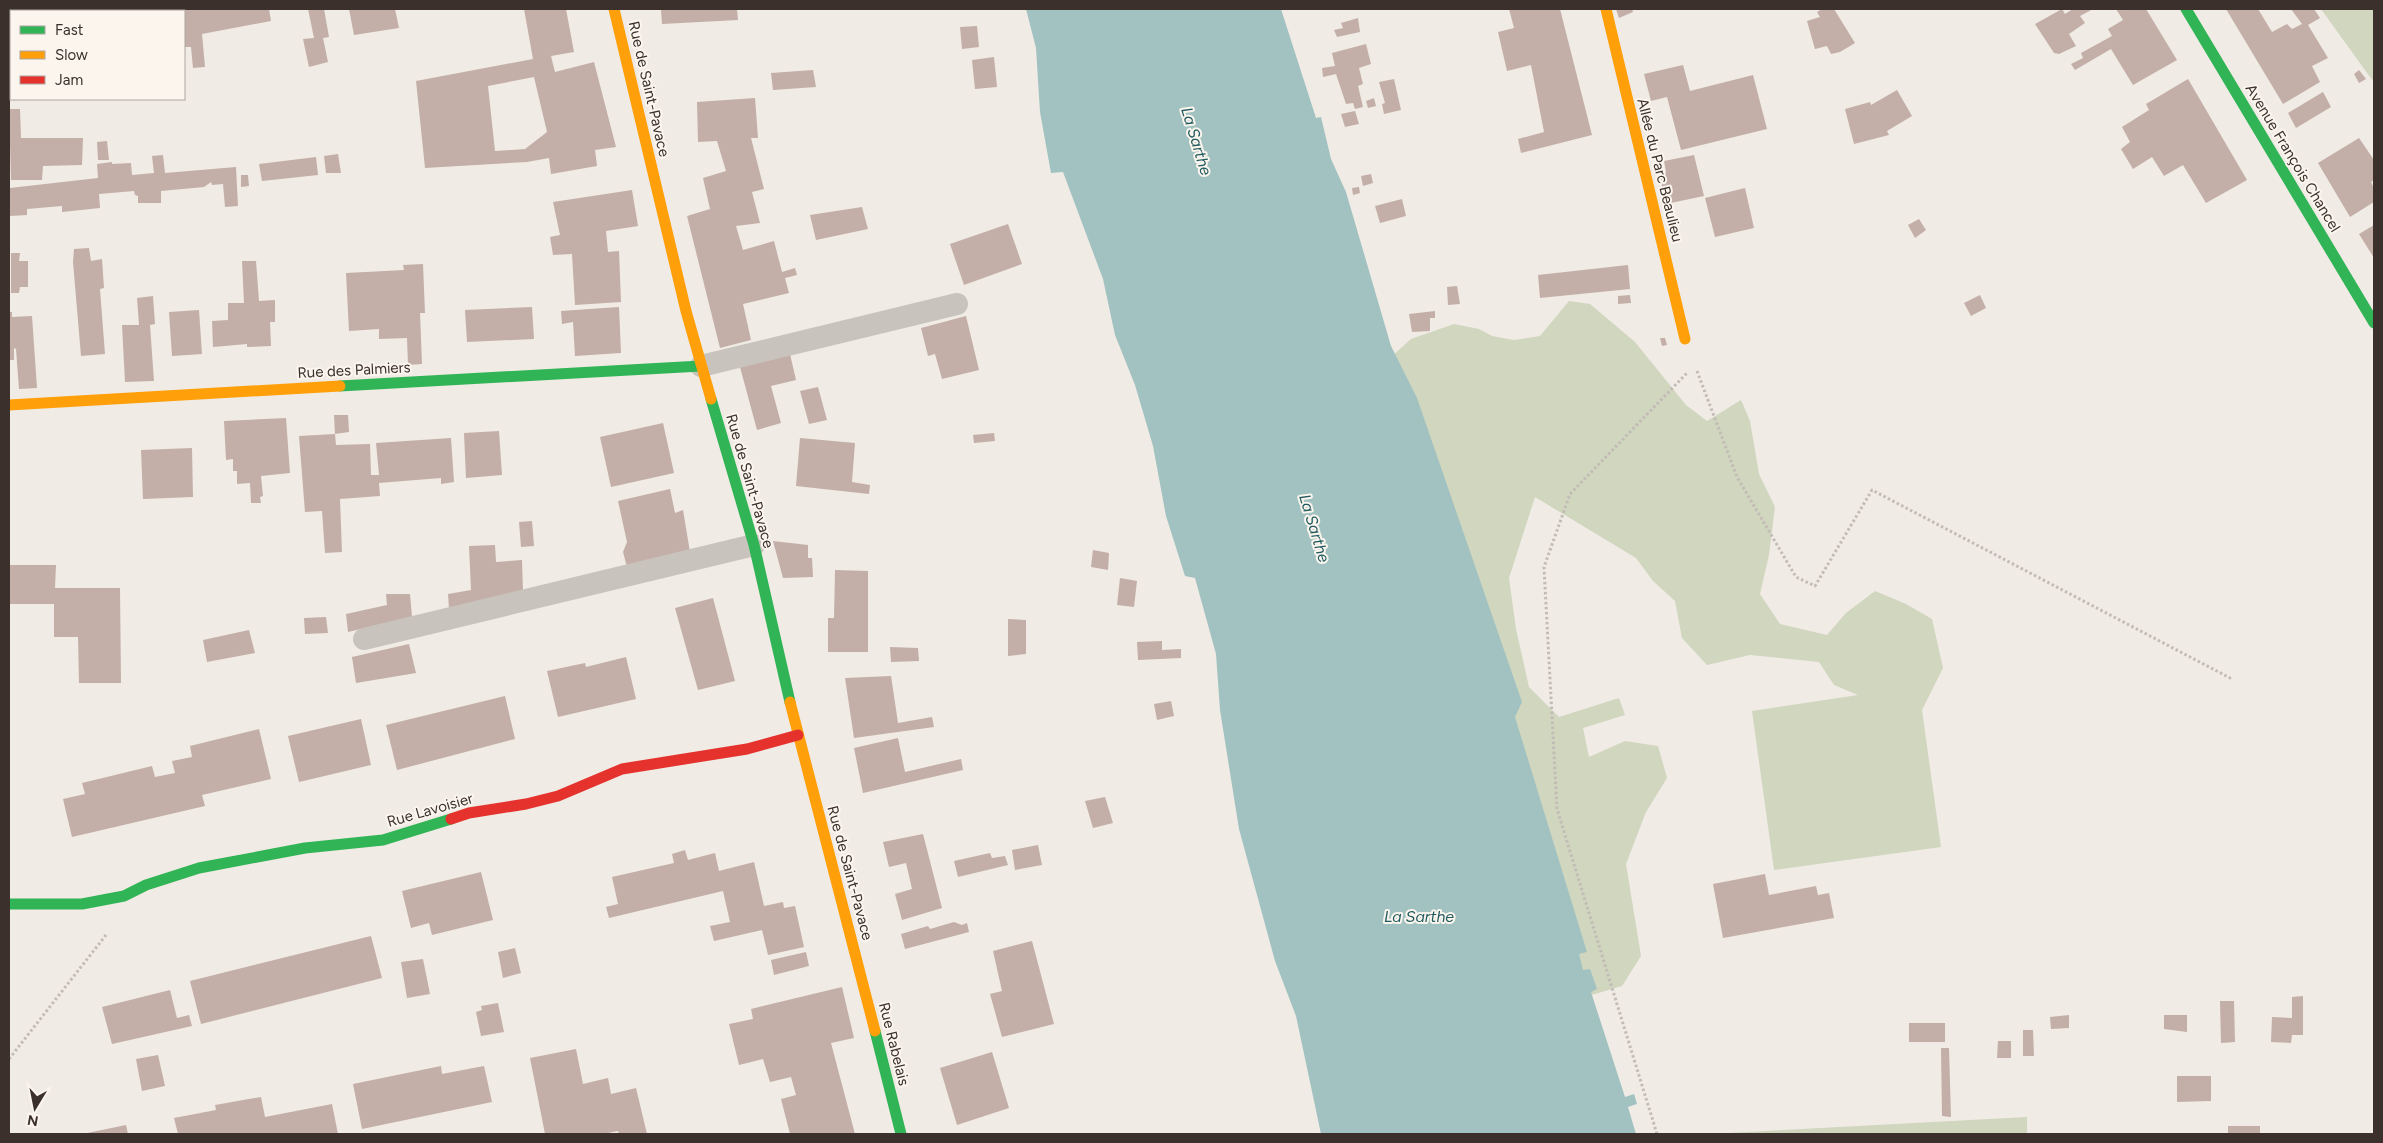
<svg xmlns="http://www.w3.org/2000/svg" width="2383" height="1143" viewBox="0 0 2383 1143" font-family="Figtree,sans-serif">
	<style>
		.green { fill: #d1d6bf }
		.water { fill: #a1c2c1 }
		.building { fill: #c3afa7; fill-rule: evenodd }
		.lines { fill: none; stroke-linecap: round; stroke-linejoin: round }
		.path { stroke: #c2bbb6; stroke-width: 3; stroke-dasharray: 2.5 2.5; stroke-linecap: butt }
		.lane { stroke: #c9c3be; stroke-width: 22 }
		.fast { stroke: #30b455; stroke-width: 11 }
		.slow { stroke: #ff9f0a; stroke-width: 11 }
		.jam { stroke: #e5322d; stroke-width: 11 }
		.labels { text-anchor: middle; stroke-width: 4; stroke-linejoin: round; paint-order: stroke }
		.street-label { font-size: 15px; fill: #3b302b; stroke: #fbf5ee }
		.water-label { font-size: 16px; font-style: italic; fill: #1f5a5e; stroke: #fbf5ee }
	</style>
	<rect width="100%" height="100%" fill="#f0ebe5"/>
	<g class="green">
		<path d="M 2321,9 L 2374,9 L 2374,82 L 2370,77 Z"/>
		<path d="M 1569,301 L 1590,304 L 1635,342 L 1686,405 L 1707,421 L 1741,400 L 1750,421 L 1759,474 L 1775,507 L 1769,555 L 1760,594 L 1780,624 L 1827,635 L 1846,613 L 1875,591 L 1906,604 L 1932,619 L 1943,668 L 1922,710 L 1941,847 L 1774,870 L 1752,711 L 1858,695 L 1834,685 L 1819,662 L 1750,655 L 1707,665 L 1682,638 L 1675,601 L 1653,581 L 1636,558 L 1535,497 L 1509,578 L 1516,629 L 1529,687 L 1559,717 L 1619,698 L 1625,715 L 1583,728 L 1589,757 L 1625,741 L 1658,746 L 1667,778 L 1646,812 L 1626,864 L 1641,956 L 1622,986 L 1578,999 L 1372,374 L 1411,339 L 1454,324 L 1479,329 L 1492,336 L 1514,340 L 1540,336 Z"/>
		<path d="M 2027,1117 L 2027,1134 L 1708,1134 Z"/>
	</g>
	<path class="water" d="M 1026,9 L 1281,9 L 1316,118 L 1321,117 L 1331,159 L 1346,192 L 1391,346 L 1417,398 L 1522,702 L 1515,717 L 1587,952 L 1579,954 L 1583,970 L 1590,969 L 1597,989 L 1591,992 L 1625,1097 L 1634,1094 L 1637,1104 L 1628,1107 L 1636,1134 L 1321,1134 L 1296,1016 L 1275,961 L 1239,829 L 1220,710 L 1216,654 L 1195,578 L 1185,576 L 1166,516 L 1153,446 L 1135,385 L 1115,335 L 1103,279 L 1063,172 L 1051,173 L 1040,112 L 1036,48 Z"/>
	<g class="building">
		<rect x="103" y="9" width="36" height="2"/>
		<path d="M 142,9 L 269,9 L 271,21 L 202,34 L 205,67 L 193,68 L 191,47 L 184,47 L 184,11 L 142,11 Z"/>
		<path d="M 308,9 L 324,9 L 329,37 L 323,38 L 328,62 L 309,67 L 303,39 L 314,38 Z"/>
		<path d="M 349,9 L 395,9 L 399,28 L 354,35 Z"/>
		<path d="M 524,9 L 566,9 L 574,52 L 551,56 L 555,72 L 594,62 L 616,147 L 595,150 L 597,166 L 551,174 L 549,158 L 527,162 L 425,168 L 416,81 L 533,59 ZM 534,77 L 547,132 L 525,149 L 495,151 L 488,86 Z"/>
		<path d="M 661,9 L 737,9 L 738,20 L 662,24 Z"/>
		<path d="M 1509,9 L 1560,9 L 1592,135 L 1521,153 L 1518,139 L 1544,132 L 1531,65 L 1507,71 L 1498,32 L 1514,28 Z"/>
		<path d="M 1616,9 L 1632,9 L 1633,12 L 1619,18 Z"/>
		<path d="M 1822,9 L 1834,9 L 1855,43 L 1840,52 L 1831,54 L 1827,46 L 1815,49 L 1807,21 L 1820,17 L 1817,12 Z"/>
		<path d="M 2062,9 L 2065,14 L 2073,9 L 2093,9 L 2080,16 L 2085,23 L 2069,34 L 2076,46 L 2059,54 L 2054,53 L 2035,24 Z"/>
		<path d="M 2116,9 L 2146,9 L 2177,60 L 2133,85 L 2111,49 L 2075,70 L 2071,64 L 2083,58 L 2081,53 L 2112,36 L 2108,29 L 2123,20 Z"/>
		<path d="M 2226,9 L 2258,9 L 2272,32 L 2287,24 L 2292,29 L 2302,24 L 2291,9 L 2314,9 L 2320,18 L 2308,25 L 2328,58 L 2312,66 L 2320,82 L 2283,104 Z"/>
		<path d="M 1358,18 L 1360,32 L 1337,37 L 1334,30 L 1343,28 L 1341,23 Z"/>
		<path d="M 977,26 L 979,47 L 962,49 L 960,27 Z"/>
		<path d="M 1366,44 L 1371,64 L 1359,68 L 1363,84 L 1358,86 L 1363,107 L 1355,109 L 1353,103 L 1346,104 L 1336,74 L 1323,77 L 1322,68 L 1335,66 L 1332,53 Z"/>
		<path d="M 994,57 L 997,87 L 975,89 L 972,60 Z"/>
		<path d="M 1683,65 L 1690,91 L 1753,75 L 1767,129 L 1681,150 L 1667,97 L 1651,101 L 1644,74 Z"/>
		<path d="M 813,70 L 816,87 L 773,90 L 771,73 Z"/>
		<path d="M 2359,70 L 2366,79 L 2359,83 L 2354,74 Z"/>
		<path d="M 1394,79 L 1401,110 L 1384,114 L 1382,104 L 1385,103 L 1379,82 Z"/>
		<path d="M 2188,79 L 2247,180 L 2206,203 L 2183,165 L 2164,176 L 2152,157 L 2133,169 L 2121,149 L 2130,142 L 2122,127 L 2149,110 L 2146,104 Z"/>
		<path d="M 1897,90 L 1912,116 L 1887,131 L 1889,135 L 1854,144 L 1845,109 L 1870,102 L 1871,105 Z"/>
		<path d="M 2323,92 L 2331,107 L 2296,128 L 2288,113 Z"/>
		<path d="M 755,98 L 758,138 L 751,138 L 764,189 L 752,192 L 760,223 L 736,226 L 743,250 L 774,241 L 782,272 L 795,268 L 797,275 L 785,278 L 789,293 L 743,304 L 751,340 L 720,348 L 687,216 L 710,209 L 703,178 L 726,171 L 717,141 L 698,142 L 697,102 Z"/>
		<path d="M 1374,98 L 1376,106 L 1368,108 L 1366,101 Z"/>
		<path d="M 9,109 L 20,109 L 21,138 L 83,138 L 82,165 L 43,166 L 42,180 L 11,180 Z"/>
		<path d="M 1355,111 L 1359,124 L 1345,127 L 1341,114 Z"/>
		<path d="M 2359,138 L 2374,160 L 2374,180 L 2371,182 L 2374,188 L 2374,202 L 2350,217 L 2318,163 Z"/>
		<path d="M 107,141 L 109,160 L 98,160 L 97,142 Z"/>
		<path d="M 338,154 L 341,173 L 326,173 L 324,156 Z"/>
		<path d="M 163,155 L 165,173 L 236,167 L 238,206 L 225,207 L 223,184 L 212,185 L 211,182 L 204,187 L 161,191 L 161,203 L 138,203 L 138,196 L 135,195 L 134,191 L 99,194 L 100,208 L 62,212 L 62,206 L 27,209 L 27,215 L 10,216 L 10,188 L 98,178 L 97,164 L 112,162 L 112,164 L 131,163 L 132,175 L 154,173 L 152,156 Z"/>
		<path d="M 1694,155 L 1704,196 L 1666,204 L 1659,173 L 1666,172 L 1664,161 Z"/>
		<path d="M 316,157 L 318,175 L 262,181 L 259,164 Z"/>
		<path d="M 1371,174 L 1373,183 L 1363,186 L 1361,176 Z"/>
		<path d="M 241,175 L 248,175 L 249,186 L 241,187 Z"/>
		<path d="M 1359,187 L 1360,193 L 1353,195 L 1352,188 Z"/>
		<path d="M 1745,188 L 1754,228 L 1715,237 L 1705,198 Z"/>
		<path d="M 632,190 L 638,226 L 606,231 L 608,252 L 619,251 L 621,302 L 575,305 L 572,254 L 553,255 L 550,237 L 560,235 L 553,202 Z"/>
		<path d="M 1402,199 L 1406,216 L 1380,223 L 1375,206 Z"/>
		<path d="M 862,207 L 868,229 L 816,240 L 810,215 Z"/>
		<path d="M 1919,219 L 1926,230 L 1915,238 L 1908,225 Z"/>
		<path d="M 1008,224 L 1022,264 L 964,285 L 950,244 Z"/>
		<path d="M 2374,225 L 2374,258 L 2359,234 Z"/>
		<path d="M 89,248 L 91,261 L 102,259 L 104,288 L 100,289 L 105,354 L 81,356 L 73,262 L 74,249 Z"/>
		<path d="M 11,253 L 20,253 L 19,261 L 28,261 L 28,287 L 20,287 L 19,293 L 11,293 Z"/>
		<path d="M 242,261 L 256,261 L 259,301 L 275,300 L 275,322 L 270,322 L 271,346 L 247,347 L 247,344 L 213,347 L 212,321 L 228,320 L 228,303 L 244,303 Z"/>
		<path d="M 423,264 L 425,313 L 420,313 L 422,364 L 408,365 L 407,338 L 379,339 L 379,329 L 349,331 L 346,273 L 404,270 L 403,265 Z"/>
		<path d="M 1628,265 L 1630,289 L 1540,298 L 1538,275 Z"/>
		<path d="M 1457,286 L 1460,304 L 1448,305 L 1447,287 Z"/>
		<path d="M 1630,295 L 1631,303 L 1618,304 L 1618,296 Z"/>
		<path d="M 1980,295 L 1986,308 L 1971,316 L 1964,303 Z"/>
		<path d="M 153,296 L 155,324 L 150,325 L 154,381 L 125,382 L 122,325 L 139,325 L 137,298 Z"/>
		<path d="M 532,307 L 534,339 L 467,342 L 465,310 Z"/>
		<path d="M 619,307 L 621,353 L 575,356 L 573,322 L 562,324 L 561,311 Z"/>
		<path d="M 199,310 L 202,354 L 172,356 L 169,312 Z"/>
		<path d="M 1435,311 L 1435,318 L 1430,318 L 1430,331 L 1412,332 L 1409,314 Z"/>
		<path d="M 9,312 L 12,312 L 12,317 L 32,316 L 37,388 L 19,389 L 16,349 L 14,348 L 14,360 L 9,360 Z"/>
		<path d="M 966,316 L 979,370 L 942,379 L 935,354 L 928,356 L 921,328 Z"/>
		<path d="M 1660,338 L 1665,338 L 1667,345 L 1662,346 Z"/>
		<path d="M 790,354 L 796,380 L 771,386 L 781,423 L 757,430 L 740,367 Z"/>
		<path d="M 818,387 L 827,420 L 809,424 L 800,391 Z"/>
		<path d="M 334,415 L 348,415 L 349,432 L 335,434 Z"/>
		<path d="M 286,418 L 290,473 L 261,476 L 263,496 L 260,497 L 261,503 L 251,503 L 250,483 L 237,484 L 237,471 L 233,471 L 233,459 L 226,460 L 224,421 Z"/>
		<path d="M 663,423 L 674,473 L 611,487 L 600,437 Z"/>
		<path d="M 499,431 L 502,475 L 466,478 L 464,433 Z"/>
		<path d="M 994,433 L 995,441 L 974,443 L 973,435 Z"/>
		<path d="M 335,434 L 336,445 L 370,444 L 371,475 L 379,475 L 376,443 L 451,438 L 454,482 L 441,484 L 441,478 L 379,483 L 380,496 L 340,499 L 342,552 L 325,553 L 322,511 L 305,512 L 299,436 Z"/>
		<path d="M 800,438 L 855,443 L 852,482 L 870,485 L 869,494 L 796,486 Z"/>
		<path d="M 192,448 L 193,497 L 143,499 L 141,450 Z"/>
		<path d="M 670,489 L 675,513 L 683,510 L 690,552 L 627,567 L 623,552 L 627,542 L 618,501 Z"/>
		<path d="M 532,521 L 534,546 L 521,547 L 519,522 Z"/>
		<path d="M 773,541 L 808,545 L 808,558 L 812,558 L 813,577 L 783,578 Z"/>
		<path d="M 495,545 L 496,562 L 522,560 L 523,592 L 449,609 L 448,594 L 471,590 L 469,546 Z"/>
		<path d="M 1093,550 L 1109,553 L 1108,570 L 1091,567 Z"/>
		<path d="M 9,565 L 56,565 L 55,588 L 120,588 L 121,683 L 79,683 L 78,637 L 54,637 L 54,604 L 9,604 Z"/>
		<path d="M 835,570 L 868,571 L 868,652 L 828,652 L 828,618 L 834,618 Z"/>
		<path d="M 1120,578 L 1137,581 L 1134,607 L 1117,605 Z"/>
		<path d="M 386,594 L 410,594 L 412,617 L 348,632 L 346,614 L 387,605 Z"/>
		<path d="M 713,598 L 735,681 L 698,690 L 675,608 Z"/>
		<path d="M 326,617 L 328,633 L 305,634 L 304,618 Z"/>
		<path d="M 1008,619 L 1026,620 L 1026,654 L 1008,656 Z"/>
		<path d="M 249,630 L 255,653 L 207,662 L 203,640 Z"/>
		<path d="M 1162,641 L 1162,650 L 1181,649 L 1181,658 L 1138,660 L 1137,642 Z"/>
		<path d="M 409,644 L 416,673 L 356,683 L 352,657 Z"/>
		<path d="M 890,647 L 918,648 L 919,661 L 891,662 Z"/>
		<path d="M 626,657 L 636,699 L 558,717 L 547,671 L 585,663 L 586,667 Z"/>
		<path d="M 891,676 L 898,723 L 932,717 L 934,727 L 854,738 L 845,678 Z"/>
		<path d="M 505,696 L 515,739 L 397,770 L 386,725 Z"/>
		<path d="M 1171,701 L 1174,716 L 1157,720 L 1154,704 Z"/>
		<path d="M 361,719 L 371,765 L 299,782 L 288,736 Z"/>
		<path d="M 259,729 L 271,779 L 202,795 L 205,806 L 72,837 L 63,799 L 85,794 L 82,783 L 152,766 L 155,777 L 175,773 L 172,761 L 192,757 L 190,746 Z"/>
		<path d="M 898,738 L 905,772 L 961,759 L 963,770 L 863,793 L 854,748 Z"/>
		<path d="M 1105,797 L 1113,823 L 1093,828 L 1085,801 Z"/>
		<path d="M 923,834 L 942,908 L 902,920 L 895,894 L 912,889 L 910,880 L 906,863 L 889,867 L 883,842 Z"/>
		<path d="M 1038,845 L 1042,865 L 1015,870 L 1012,850 Z"/>
		<path d="M 685,850 L 688,860 L 715,853 L 719,871 L 754,862 L 764,906 L 783,902 L 784,908 L 795,906 L 804,947 L 768,955 L 762,930 L 714,941 L 710,926 L 730,922 L 723,891 L 609,918 L 606,907 L 618,904 L 612,877 L 674,863 L 672,854 Z"/>
		<path d="M 990,853 L 992,858 L 1005,856 L 1008,865 L 958,877 L 954,861 Z"/>
		<path d="M 481,872 L 493,920 L 432,935 L 429,923 L 411,928 L 402,891 Z"/>
		<path d="M 1765,874 L 1769,895 L 1816,886 L 1818,895 L 1829,893 L 1834,918 L 1723,938 L 1713,884 Z"/>
		<path d="M 954,922 L 962,925 L 967,923 L 969,932 L 905,949 L 901,934 L 928,926 L 930,929 Z"/>
		<path d="M 371,936 L 382,978 L 201,1024 L 190,981 Z"/>
		<path d="M 1032,941 L 1054,1024 L 1002,1037 L 990,994 L 1002,991 L 993,951 Z"/>
		<path d="M 515,948 L 521,973 L 503,978 L 498,952 Z"/>
		<path d="M 806,952 L 809,966 L 774,975 L 771,960 Z"/>
		<path d="M 423,959 L 430,994 L 407,998 L 401,962 Z"/>
		<path d="M 842,987 L 854,1038 L 831,1043 L 855,1134 L 790,1134 L 781,1099 L 796,1095 L 791,1077 L 770,1082 L 763,1059 L 739,1065 L 729,1024 L 753,1019 L 751,1009 Z"/>
		<path d="M 170,990 L 177,1018 L 189,1015 L 192,1026 L 112,1044 L 102,1007 Z"/>
		<path d="M 2303,996 L 2303,1035 L 2292,1035 L 2291,1043 L 2271,1042 L 2272,1017 L 2292,1018 L 2292,997 Z"/>
		<path d="M 2220,1001 L 2234,1001 L 2235,1042 L 2221,1043 Z"/>
		<path d="M 498,1003 L 504,1032 L 481,1036 L 476,1012 L 482,1010 L 481,1006 Z"/>
		<path d="M 2069,1015 L 2069,1028 L 2051,1029 L 2050,1017 Z"/>
		<path d="M 2164,1015 L 2187,1015 L 2187,1032 L 2164,1029 Z"/>
		<rect x="1909" y="1023" width="36" height="19"/>
		<path d="M 2023,1030 L 2033,1030 L 2034,1056 L 2023,1056 Z"/>
		<path d="M 1998,1041 L 2011,1041 L 2011,1058 L 1997,1058 Z"/>
		<path d="M 1941,1048 L 1949,1048 L 1951,1117 L 1942,1116 Z"/>
		<path d="M 576,1049 L 583,1084 L 608,1078 L 611,1094 L 636,1088 L 647,1134 L 619,1134 L 618,1131 L 603,1134 L 545,1134 L 530,1058 Z"/>
		<path d="M 992,1052 L 1009,1108 L 957,1125 L 940,1068 Z"/>
		<path d="M 158,1055 L 165,1086 L 142,1091 L 136,1059 Z"/>
		<path d="M 441,1066 L 442,1074 L 484,1066 L 492,1102 L 362,1129 L 353,1084 Z"/>
		<path d="M 2177,1076 L 2211,1076 L 2211,1101 L 2177,1102 Z"/>
		<path d="M 261,1097 L 265,1117 L 332,1104 L 338,1134 L 178,1134 L 174,1118 L 216,1110 L 215,1105 Z"/>
		<path d="M 126,1125 L 128,1134 L 87,1134 L 87,1133 Z"/>
		<rect x="2228" y="1126" width="32" height="8"/>
	</g>
	<g class="lines">
		<g class="path">
			<path d="M 1697,371 L 1737,477 L 1796,577 L 1815,586 L 1872,490 L 2232,679"/>
			<path d="M 9,1059 L 106,935"/>
			<path d="M 1657,1134 L 1557,809 L 1544,567 L 1570,494 L 1687,373"/>
		</g>
		<g class="lane">
			<path d="M 701,366 L 957,304"/>
			<path d="M 364,639 L 754,545"/>
		</g>
		<g class="fast">
			<path d="M 2186,9 L 2374,323"/>
			<path d="M 340,386 L 701,366"/>
			<path d="M 711,399 L 754,545 L 790,702"/>
			<path d="M 9,904 L 82,904 L 124,896 L 146,885 L 199,868 L 305,848 L 383,840 L 451,819"/>
			<path d="M 875,1031 L 901,1134"/>
		</g>
		<g class="slow">
			<path d="M 614,9 L 686,311 L 711,399"/>
			<path d="M 1606,9 L 1685,339"/>
			<path d="M 9,405 L 340,386"/>
			<path d="M 790,702 L 875,1031"/>
		</g>
		<path class="jam" d="M 451,819 L 469,813 L 526,804 L 558,796 L 622,769 L 747,749 L 798,735"/>
	</g>
	<g class="labels">
		<g class="street-label">
			<text transform="translate(649 89) rotate(77)" y="5">Rue de Saint-Pavace</text>
			<text transform="translate(2293 158) rotate(59)" y="5">Avenue François Chancel</text>
			<text transform="translate(1660 170) rotate(76)" y="5">Allée du Parc Beaulieu</text>
			<text transform="translate(354 370) rotate(-3)" y="5">Rue des Palmiers</text>
			<text transform="translate(750 481) rotate(74)" y="5">Rue de Saint-Pavace</text>
			<text transform="translate(430 810) rotate(-16)" y="5">Rue Lavoisier</text>
			<text transform="translate(850 873) rotate(75)" y="5">Rue de Saint-Pavace</text>
			<text transform="translate(894 1044) rotate(76)" y="5">Rue Rabelais</text>
		</g>
		<g class="water-label">
			<text transform="translate(1197 141) rotate(73)" y="6">La Sarthe</text>
			<text transform="translate(1315 528) rotate(73)" y="6">La Sarthe</text>
			<text x="1419" y="922">La Sarthe</text>
		</g>
	</g>
	<rect width="2383" height="1143" fill="none" stroke="#3b302b" stroke-width="20"/>
	<rect x="10" y="10" width="175" height="90" fill="#fbf5ee" stroke="#aea6a0"/>
	<rect x="20" y="26" width="25" height="8" fill="#30b455" stroke="#aea6a0"/>
	<text x="55" y="35" font-size="15" fill="#3b302b">Fast</text>
	<rect x="20" y="51" width="25" height="8" fill="#ff9f0a" stroke="#aea6a0"/>
	<text x="55" y="60" font-size="15" fill="#3b302b">Slow</text>
	<rect x="20" y="76" width="25" height="8" fill="#e5322d" stroke="#aea6a0"/>
	<text x="55" y="85" font-size="15" fill="#3b302b">Jam</text>
	<g transform="translate(35 1108) rotate(190)" stroke="#fbf5ee" stroke-width="4" paint-order="stroke">
	<path d="M0-4L9 19L0 12L-9 19Z" fill="#3b302b"/>
	<text y="-8" font-size="14" font-weight="bold" text-anchor="middle" fill="#3b302b">N</text>
	</g>
</svg>
